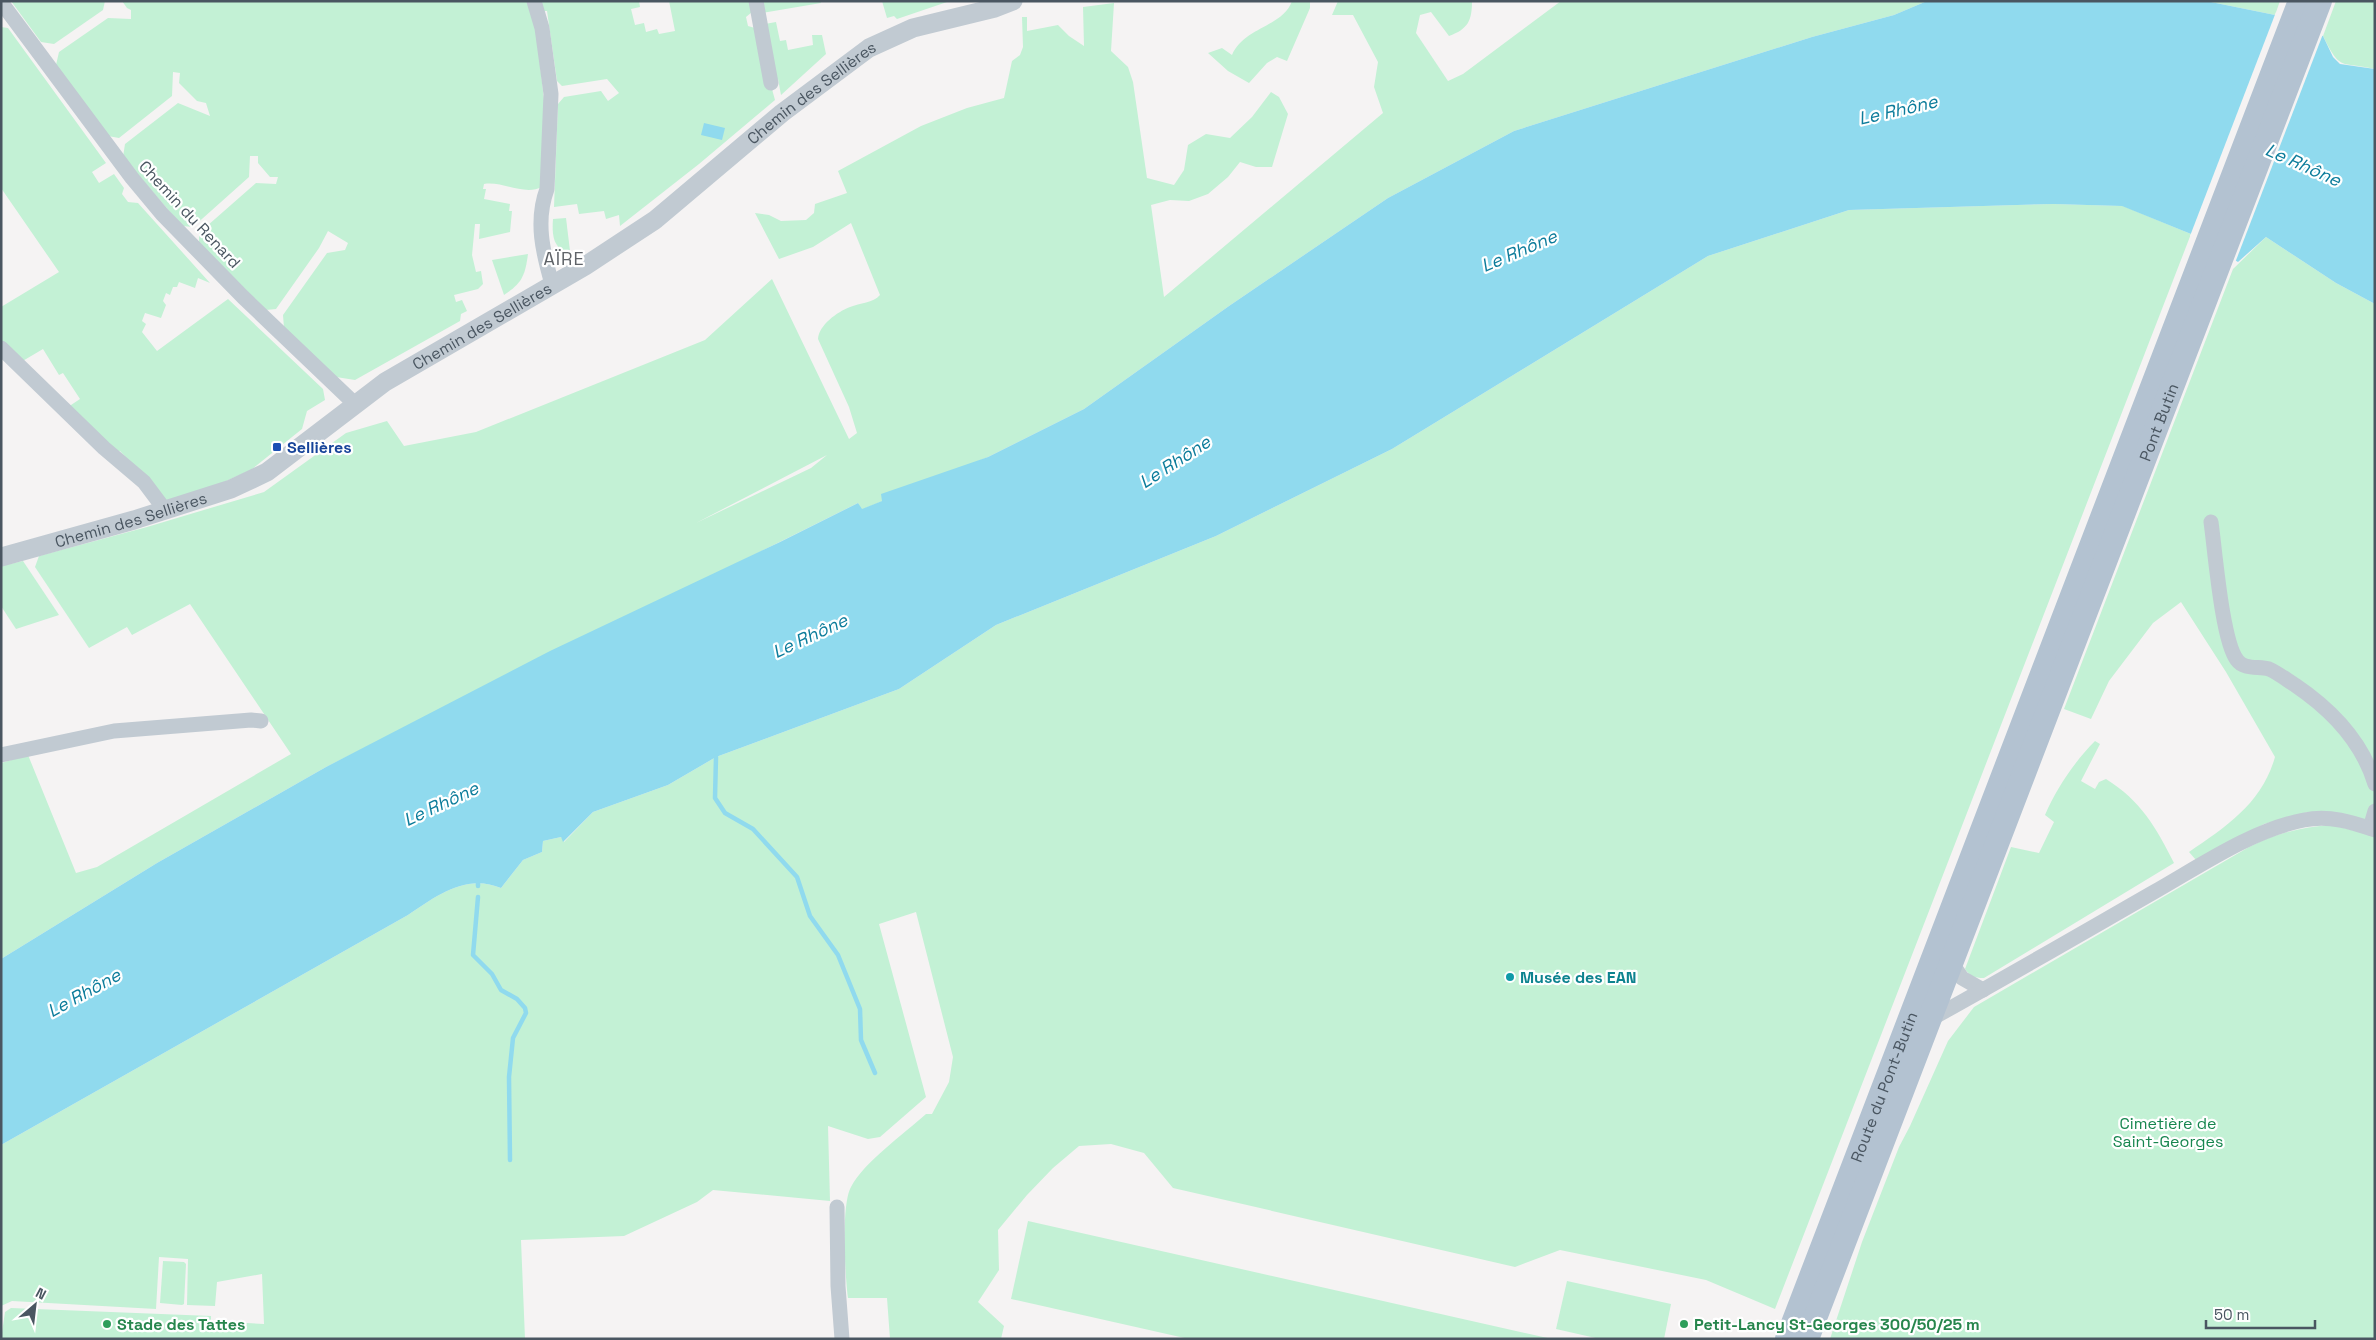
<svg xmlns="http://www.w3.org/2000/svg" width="2376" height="1340" viewBox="0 0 2376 1340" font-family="'Space Grotesk',sans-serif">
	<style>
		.green { fill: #c3f1d5; fill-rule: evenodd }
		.water { fill: #90daee }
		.pier { fill: #f5f3f3 }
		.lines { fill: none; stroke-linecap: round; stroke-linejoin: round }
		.stream { stroke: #90daee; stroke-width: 4.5 }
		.minor { stroke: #c1cad2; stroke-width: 15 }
		.tertiary { stroke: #c1cad2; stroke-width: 19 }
		.primary { stroke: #b3c2d1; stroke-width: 24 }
		.transit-dot { fill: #1a4fb4; stroke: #fff; stroke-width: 2 }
		.culture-dot { fill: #0f9aa8; stroke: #fff; stroke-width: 2 }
		.leisure-dot { fill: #2e9e5b; stroke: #fff; stroke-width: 2 }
		.labels { text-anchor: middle; stroke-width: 4.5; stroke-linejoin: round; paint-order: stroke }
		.street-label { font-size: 16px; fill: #4a5661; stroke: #fff }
		.transit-label { font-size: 16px; font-weight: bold; fill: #164399; stroke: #fff; text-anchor: start }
		.culture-label { font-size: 16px; font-weight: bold; fill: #0d838f; stroke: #fff; text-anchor: start }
		.park-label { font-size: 16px; fill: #17864f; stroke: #fff }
		.leisure-label { font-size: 16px; font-weight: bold; fill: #27864d; stroke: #fff; text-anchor: start }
		.water-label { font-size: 18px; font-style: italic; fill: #0c7c9b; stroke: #fff }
		.neighbourhood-label { font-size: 18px; letter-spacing: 1px; fill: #5f6368; stroke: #fff }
	</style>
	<rect width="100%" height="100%" fill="#f5f3f3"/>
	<g class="green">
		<path d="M 11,1 L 105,1 L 103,10 L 54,44 L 41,42 Z"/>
		<path d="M 122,1 L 528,1 L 536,28 L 546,118 L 542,187 C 524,196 503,181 484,184 L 483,189 L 486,189 L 484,199 L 510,204 L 509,211 L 512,211 L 510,232 L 479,239 L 480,224 L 475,224 L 472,255 L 476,272 L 481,271 L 483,284 L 478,289 L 454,295 L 456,302 L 462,300 L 467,311 L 461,314 L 460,321 L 355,380 L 336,377 L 284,328 L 283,315 L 327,253 L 345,250 L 348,243 L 328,231 L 319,248 L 276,309 L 266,310 L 199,243 L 199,233 L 256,183 L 276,184 L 278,177 L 270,177 L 258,163 L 258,156 L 250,156 L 249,177 L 193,227 L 182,226 L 123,157 L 125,144 L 178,103 L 210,116 L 206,103 L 197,101 L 179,83 L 180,73 L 173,72 L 172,96 L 119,138 L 108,136 L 56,65 L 59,52 L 108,18 L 131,19 L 131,10 L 127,8 Z"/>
		<path d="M 541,1 L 639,1 L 640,7 L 631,9 L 635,25 L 644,23 L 646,32 L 657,29 L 659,34 L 675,31 L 669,1 L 749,1 L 752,12 L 746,17 L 748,26 L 755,28 L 775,100 L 699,164 L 620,226 L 619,215 L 606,219 L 604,211 L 579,214 L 577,204 L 554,207 L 558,104 L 564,97 L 601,91 L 608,101 L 619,93 L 607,79 L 562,86 L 557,81 L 547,11 L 544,11 Z"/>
		<path d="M 760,1 L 820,1 L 821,3 L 762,13 Z"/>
		<path d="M 882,1 L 950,1 L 897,19 L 894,16 L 887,18 Z"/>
		<path d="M 1292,1 L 1310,1 L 1310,8 L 1287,61 L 1277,57 L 1267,63 L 1249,83 L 1228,71 L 1208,53 L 1222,48 L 1232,55 C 1244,27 1283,27 1292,1 Z"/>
		<path d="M 1338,1 L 1472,1 C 1472,21 1468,29 1449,36 L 1431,12 L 1420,15 L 1416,33 L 1448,81 L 1463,74 L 1561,1 L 1927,1 L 1894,15 L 1812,37 L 1514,131 L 1388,198 L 1229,306 L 1084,409 L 988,457 L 861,510 L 858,503 L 326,767 L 157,863 L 1,959 L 1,763 L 28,755 L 76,873 L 97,867 L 291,754 L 190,604 L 132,635 L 127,627 L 89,648 L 35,567 L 39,556 L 147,527 L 264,492 L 346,433 L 387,421 L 404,446 L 476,432 L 705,340 L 772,279 L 849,439 L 857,433 L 849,407 L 818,339 C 819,325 837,312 850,307 C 860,303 873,303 880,295 L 851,223 L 813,247 L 779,259 L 755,213 L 769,215 L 781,221 L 806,220 L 814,213 L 815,204 L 847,193 L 838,171 L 921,126 L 967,108 L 1004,98 L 1012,61 L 1020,55 L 1023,47 L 1022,17 L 1027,17 L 1027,31 L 1058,25 L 1069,36 L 1084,46 L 1083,7 L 1114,3 L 1111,51 L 1128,67 L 1133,82 L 1147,178 L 1174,185 L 1184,170 L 1188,145 L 1206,134 L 1230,138 L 1252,117 L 1271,92 L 1279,97 L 1288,114 L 1272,167 L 1256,167 L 1240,162 L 1228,177 L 1208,194 L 1189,201 L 1170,200 L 1151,205 L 1164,297 L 1383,113 L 1374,87 L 1378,62 L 1353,15 L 1332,15 ZM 827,455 L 811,468 L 696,523 Z"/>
		<path d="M 2206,1 L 2280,1 L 2275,15 Z"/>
		<path d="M 2336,1 L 2375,1 L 2375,69 C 2340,61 2341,72 2323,36 Z"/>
		<path d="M 776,22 L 780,41 L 786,40 L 788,50 L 813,45 L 812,35 L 822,35 L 826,54 L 781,95 L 778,79 L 774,79 L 765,24 Z"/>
		<path d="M 1,27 L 8,28 L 106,163 L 92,172 L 99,183 L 114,174 L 124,188 L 122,194 L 128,202 L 138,203 L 210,283 L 198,278 L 195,288 L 179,282 L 177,287 L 173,287 L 170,295 L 166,293 L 163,301 L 166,305 L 161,318 L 145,313 L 142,321 L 146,324 L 142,332 L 157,351 L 228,299 L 323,389 L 325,400 L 307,411 L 302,429 L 251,470 L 224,482 L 166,501 L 120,451 L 116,453 L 68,407 L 80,399 L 63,373 L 59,375 L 43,349 L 21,362 L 1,343 L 1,307 L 59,272 L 1,188 Z"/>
		<path d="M 2053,204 L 2123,206 L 2191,234 L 1775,1309 L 1706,1280 L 1560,1250 L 1515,1267 L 1173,1188 L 1144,1153 L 1111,1144 L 1079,1146 L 1053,1168 L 1027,1195 L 998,1230 L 999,1270 L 978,1302 L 1004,1326 L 1001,1339 L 890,1339 L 887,1298 L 848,1298 C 845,1276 841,1205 851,1187 C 864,1162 904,1134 926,1114 L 932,1114 L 949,1082 L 953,1057 L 916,912 L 879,924 L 926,1097 L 880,1137 L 868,1139 L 828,1126 L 830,1201 L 713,1190 L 697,1202 L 624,1236 L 521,1240 L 525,1339 L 1,1339 L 5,1312 L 11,1308 L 211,1316 L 211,1321 L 264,1324 L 262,1274 L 217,1282 L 215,1306 L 187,1305 L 188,1259 L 159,1257 L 156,1309 L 12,1301 L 1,1306 L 1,1145 L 408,915 C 436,896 466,873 501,888 L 523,860 L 542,852 L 543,841 L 561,837 L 564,842 L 593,812 L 668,785 L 716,757 L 899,689 L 996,625 L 1216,536 L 1392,449 L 1708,256 L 1849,210 Z"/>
		<path d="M 566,218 L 570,251 C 552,251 552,232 553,219 Z"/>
		<path d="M 2266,237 L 2336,283 L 2375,304 L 2375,811 L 2365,820 L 2308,812 L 2264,824 L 2196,860 L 2189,852 C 2227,826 2262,803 2275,757 L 2226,672 L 2181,602 L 2153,623 L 2109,681 L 2091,719 L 2064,709 L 2233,269 Z"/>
		<path d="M 528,254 C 525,276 522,283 504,295 L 492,260 Z"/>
		<path d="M 23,561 L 59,615 L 16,629 L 1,606 L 1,566 Z"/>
		<path d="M 2095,741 L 2100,744 L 2081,781 L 2095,789 L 2099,782 L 2106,779 C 2141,801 2156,827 2174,863 L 1984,978 C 1974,978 1970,976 1965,969 L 2011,847 L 2039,853 L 2054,822 L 2045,815 C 2056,789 2075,761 2095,741 Z"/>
		<path d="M 2332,825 L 2375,836 L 2375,1339 L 1830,1339 L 1862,1242 L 1899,1147 L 1910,1126 L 1948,1041 L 1974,1007 L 2249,847 C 2276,833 2302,827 2332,825 Z"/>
		<path d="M 1028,1221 L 1552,1339 L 1189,1339 L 1011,1299 Z"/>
		<path d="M 163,1261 L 184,1262 L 186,1264 L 184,1304 L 182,1305 L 160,1303 Z"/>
		<path d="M 1567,1281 L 1671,1304 L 1664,1339 L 1600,1339 L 1556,1329 Z"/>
	</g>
	<g class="water">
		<path d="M 1927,1 L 2206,1 L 2275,15 L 2323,36 L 2333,57 L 2340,64 L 2375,69 L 2375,304 L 2336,283 L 2266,237 L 2238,262 L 2191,234 L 2122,206 L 2053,204 L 1849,210 L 1708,256 L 1392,449 L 1216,536 L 996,625 L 899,689 L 716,757 L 668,785 L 593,812 L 563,842 L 561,837 L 543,841 L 542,852 L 523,860 L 501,888 C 466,873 436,896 408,915 L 1,1145 L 1,959 L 157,863 L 326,767 L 550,651 L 780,542 L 858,503 L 862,509 L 882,501 L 881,494 L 988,457 L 1084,409 L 1229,306 L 1388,198 L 1514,131 L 1812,37 L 1894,15 Z"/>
		<path d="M 704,123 L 725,128 L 722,140 L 701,135 Z"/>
	</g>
	<path class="pier" d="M 2276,12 L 2323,34 L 2235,263 L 2190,236 Z"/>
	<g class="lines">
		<g class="stream">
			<path d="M 716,757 L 715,798 L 725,813 L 753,829 L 797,877 L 810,916 L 838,955 L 860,1009 L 861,1040 L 875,1073"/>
			<path d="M 478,883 L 478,886"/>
			<path d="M 478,897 L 473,955 L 492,974 L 501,990 L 517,999 L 525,1008 L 526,1013 L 513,1038 L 509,1077 L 510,1160"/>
		</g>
		<g class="minor">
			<path d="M 534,1 L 542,28 L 551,94 L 547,189 C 535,221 543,253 552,284"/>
			<path d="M 756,1 L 771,83"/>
			<path d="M 1,2 L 132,178 L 162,214 L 243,297 L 356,405"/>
			<path d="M 1,348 L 104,448 L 144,482 L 165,510"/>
			<path d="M 2211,522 C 2215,550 2222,641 2237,660 C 2244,670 2259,666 2269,669 C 2278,673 2287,680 2295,685 C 2332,710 2362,741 2375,784"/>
			<path d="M 1,755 L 114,731 L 251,720 L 261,721"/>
			<path d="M 2370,828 L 2375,811"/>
			<path d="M 1951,962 L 1962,978 L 1983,990"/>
			<path d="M 1929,1020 C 2005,978 2079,935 2154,892 C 2200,866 2252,830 2304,820 C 2330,815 2351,822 2375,830"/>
			<path d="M 837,1207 L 838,1286 L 842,1339"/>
		</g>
		<path class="tertiary" id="s1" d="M 1,557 L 134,520 L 231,489 L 267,472 L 385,382 L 585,266 L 655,220 L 782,113 L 869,48 L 913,28 L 995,8 L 1013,1"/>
		<g class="primary">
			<path id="s2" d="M 1787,1339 L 2300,1"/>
			<path id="s3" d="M 1807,1339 L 2320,1"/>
		</g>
	</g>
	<rect class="transit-dot" x="272" y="442" width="10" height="10" rx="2.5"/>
	<circle class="culture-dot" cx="1510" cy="977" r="5"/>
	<g class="leisure-dot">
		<circle cx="107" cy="1324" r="5"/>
		<circle cx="1684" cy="1324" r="5"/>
	</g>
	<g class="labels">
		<g class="street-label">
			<text dy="6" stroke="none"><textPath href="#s1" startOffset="945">Chemin des Sellières</textPath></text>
			<text transform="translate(190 214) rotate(47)" y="6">Chemin du Renard</text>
			<text dy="6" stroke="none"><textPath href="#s1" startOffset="540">Chemin des Sellières</textPath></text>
			<text dy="6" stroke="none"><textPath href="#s3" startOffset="982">Pont Butin</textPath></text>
			<text dy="6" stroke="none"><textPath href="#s1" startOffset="135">Chemin des Sellières</textPath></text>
			<text dy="6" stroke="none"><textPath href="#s2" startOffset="270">Route du Pont-Butin</textPath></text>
		</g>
		<g class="transit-label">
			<text x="287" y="453">Sellières</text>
		</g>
		<g class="culture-label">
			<text x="1520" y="983">Musée des EAN</text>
		</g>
		<g class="park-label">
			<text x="2168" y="1129">Cimetière de<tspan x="2168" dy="18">Saint-Georges</tspan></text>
		</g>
		<g class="leisure-label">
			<text x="117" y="1330">Stade des Tattes</text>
			<text x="1694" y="1330">Petit-Lancy St-Georges 300/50/25 m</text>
		</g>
		<g class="water-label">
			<text transform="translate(1898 110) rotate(-13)" y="6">Le Rhône</text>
			<text transform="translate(2303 165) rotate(24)" y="6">Le Rhône</text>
			<text transform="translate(1519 251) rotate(-23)" y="6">Le Rhône</text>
			<text transform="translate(1175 462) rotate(-33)" y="6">Le Rhône</text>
			<text transform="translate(810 636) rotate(-25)" y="6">Le Rhône</text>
			<text transform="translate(441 804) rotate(-25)" y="6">Le Rhône</text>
			<text transform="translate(84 993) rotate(-29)" y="6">Le Rhône</text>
		</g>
		<g class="neighbourhood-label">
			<text x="564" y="265">AÏRE</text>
		</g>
	</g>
	<rect width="2376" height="1340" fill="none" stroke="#4a5661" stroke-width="5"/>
	<g transform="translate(35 1305) rotate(28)" stroke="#ffffff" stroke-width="4" paint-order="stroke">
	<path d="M0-4L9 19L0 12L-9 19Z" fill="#4a5661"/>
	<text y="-8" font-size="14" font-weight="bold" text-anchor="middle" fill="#4a5661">N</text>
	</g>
	<path d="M2206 1320v8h109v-8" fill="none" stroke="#4a5661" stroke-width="2.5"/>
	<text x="2214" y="1320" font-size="15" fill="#4a5661" stroke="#ffffff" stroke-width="4" paint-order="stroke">50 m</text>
</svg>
